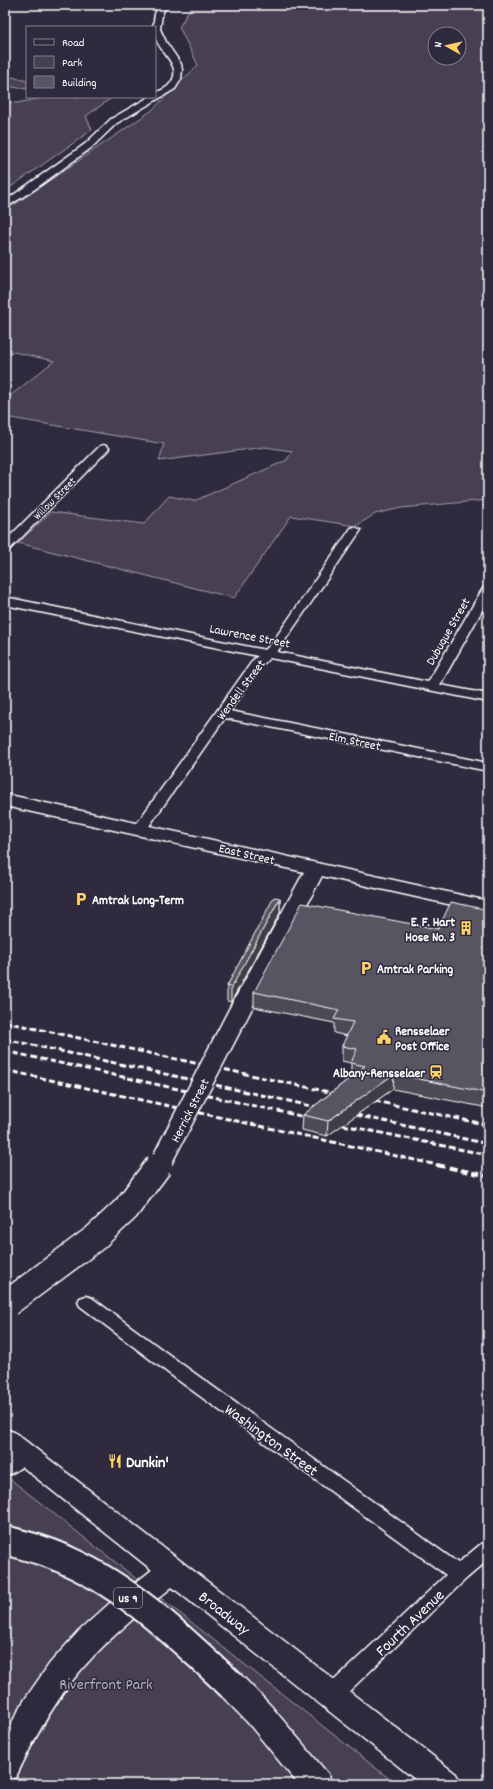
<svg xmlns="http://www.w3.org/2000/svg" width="493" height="1789" viewBox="0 0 493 1789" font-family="Dekko,sans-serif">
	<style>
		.green { fill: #464152; stroke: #a2a0a8; fill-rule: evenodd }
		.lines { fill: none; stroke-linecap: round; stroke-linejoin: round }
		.street-casing { stroke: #fff; stroke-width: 3 }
		.secondary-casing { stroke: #fff; stroke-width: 3 }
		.primary-casing { stroke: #fff; stroke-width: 3 }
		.street { fill: #2f2a3d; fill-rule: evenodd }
		.secondary { fill: #2f2a3d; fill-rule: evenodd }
		.primary { fill: #2f2a3d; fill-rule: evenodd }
		.rail-far1 { stroke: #fff; stroke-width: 3; stroke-dasharray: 6 3; stroke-linecap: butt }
		.rail { stroke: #fff; stroke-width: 4; stroke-dasharray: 8 4; stroke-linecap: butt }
		.secondary-bridge-far1-casing { stroke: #fff; stroke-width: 23; stroke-linecap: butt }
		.secondary-bridge-casing { stroke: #fff; stroke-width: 29; stroke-linecap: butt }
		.primary-bridge-casing { stroke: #fff; stroke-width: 32; stroke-linecap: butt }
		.secondary-bridge-far1 { stroke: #2f2a3d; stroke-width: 20 }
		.secondary-bridge { stroke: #2f2a3d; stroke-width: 26 }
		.primary-bridge { stroke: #2f2a3d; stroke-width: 28 }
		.wall { fill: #4d4956; stroke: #fff }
		.shaded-wall { fill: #3e3c46; stroke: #fff }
		.building { fill: #595564; stroke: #fff }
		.labels { text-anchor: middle; stroke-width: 3; stroke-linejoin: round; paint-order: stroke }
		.far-street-label { font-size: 11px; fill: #fff; stroke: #2f2a3d }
		.shield { fill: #2f2a3d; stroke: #c1bfc5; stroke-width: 1 }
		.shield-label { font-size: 12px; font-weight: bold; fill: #fff }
		.street-label { font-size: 13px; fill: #fff; stroke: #2f2a3d }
		.poi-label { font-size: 13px; font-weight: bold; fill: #fff; stroke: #2f2a3d; text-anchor: start }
		.near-street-label { font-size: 16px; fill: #fff; stroke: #2f2a3d }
		.near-poi-label { font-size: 16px; font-weight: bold; fill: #fff; stroke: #2f2a3d; text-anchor: start }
		.near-park-label { font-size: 16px; fill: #b5b3ba; stroke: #2f2a3d }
	</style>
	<rect width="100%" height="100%" fill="#2f2a3d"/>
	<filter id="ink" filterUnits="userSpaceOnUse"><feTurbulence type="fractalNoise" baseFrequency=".025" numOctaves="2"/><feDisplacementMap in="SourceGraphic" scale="8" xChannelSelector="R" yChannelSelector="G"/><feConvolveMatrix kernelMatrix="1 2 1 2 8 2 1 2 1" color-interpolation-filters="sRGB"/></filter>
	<g filter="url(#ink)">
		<g class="green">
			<path d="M 192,5 L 488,5 L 488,500 L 401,508 L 375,514 L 356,526 L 291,516 L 234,598 L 18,543 L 51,512 L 144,524 L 169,496 L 194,501 L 287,460 L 292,451 L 265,447 L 159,461 L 164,444 L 5,417 L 5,400 L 54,361 L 5,350 L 5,211 L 151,111 L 198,65 L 179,27 ZM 435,34 L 459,34 L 459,58 L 435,58 Z"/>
			<path d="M 5,75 L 27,81 L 27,89 L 5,86 Z"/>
			<path d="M 47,97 L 113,97 L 86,116 L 92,130 L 5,191 L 5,102 L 17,103 Z"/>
			<path d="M 5,1475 L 396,1784 L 5,1784 Z"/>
		</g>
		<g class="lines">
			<defs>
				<g id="street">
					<path d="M 159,5 L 167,5 L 162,14 L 160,29 L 166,42 L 181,64 L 182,70 L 181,79 L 175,89 L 117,123 L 91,148 L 35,189 L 5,208 L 5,201 L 85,144 L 111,119 L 149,97 L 155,97 L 155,93 C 159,91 165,89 168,86 C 187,68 158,52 155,36 C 154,34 155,30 155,27 L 153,27 L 155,14 Z"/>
					<path d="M 104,445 L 109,448 L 108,450 L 9,550 L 5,551 L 5,541 L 100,446 Z"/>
					<path d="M 355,527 L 361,530 L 277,652 L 428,682 L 482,590 L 484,587 L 488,586 L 488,600 L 440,685 L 488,694 L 488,702 L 270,658 L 261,666 L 230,711 L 488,763 L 488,771 L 225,718 L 145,832 L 135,832 L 133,829 L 135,826 L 253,660 L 258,656 L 5,605 L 5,597 L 265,650 L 272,643 L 351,528 Z"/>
					<path d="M 86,1296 L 92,1298 L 183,1365 L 458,1563 L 481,1544 L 488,1541 L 488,1560 L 466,1579 L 339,1701 L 332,1703 L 325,1701 L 322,1695 L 325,1689 L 446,1575 L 171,1375 L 80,1306 L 78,1302 L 80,1298 Z"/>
					<path d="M 24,1447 L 30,1449 L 33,1454 C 28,1463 15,1473 5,1476 L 5,1459 L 18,1449 Z"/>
				</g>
				<g id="secondary">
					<path d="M 5,794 L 488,901 L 488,913 L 322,876 L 254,1004 L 250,1009 L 243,1011 L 236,1009 L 232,1004 L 304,872 L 5,806 Z"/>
					<path d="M 5,1429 L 14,1432 L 182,1562 L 185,1570 L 182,1578 L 172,1581 L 162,1578 L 5,1453 Z"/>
				</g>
				<g id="primary">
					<path d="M 172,1558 L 182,1562 L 456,1774 L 461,1784 L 421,1784 L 172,1587 C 136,1616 100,1645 72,1681 C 49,1711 32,1743 16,1777 L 5,1781 L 5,1735 L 25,1699 L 50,1663 L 79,1631 L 111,1602 L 162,1562 Z"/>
					<path d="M 232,1673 L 243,1677 L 271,1706 L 328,1774 L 333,1784 L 298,1784 L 249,1724 L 221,1695 L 217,1686 L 221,1677 Z"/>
				</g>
			</defs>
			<use href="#street" class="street-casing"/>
			<use href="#secondary" class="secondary-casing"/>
			<use href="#primary" class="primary-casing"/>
			<use href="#street" class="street"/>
			<use href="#secondary" class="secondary"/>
			<use href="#primary" class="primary"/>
			<g class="rail-far1">
				<path d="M 5,1022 L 343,1095"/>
				<path d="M 5,1039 L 325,1109"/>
				<path d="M 5,1051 L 314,1119"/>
				<path d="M 5,1070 L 442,1166"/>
				<path d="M 375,1101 L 488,1125"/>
				<path d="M 356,1115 L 488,1144"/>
				<path d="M 343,1125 L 488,1155"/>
			</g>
			<path class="rail" d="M 437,1165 L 488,1176"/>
			<defs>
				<path id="secondary-bridge-far1" d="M 159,1166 L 243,1004"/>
				<path id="secondary-bridge" d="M 8,1303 L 95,1238 L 126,1209 L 159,1165"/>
				<path id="primary-bridge" d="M 5,1540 C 27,1546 48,1551 68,1561 C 131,1589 183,1640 232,1686"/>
			</defs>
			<use href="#secondary-bridge-far1" class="secondary-bridge-far1-casing"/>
			<use href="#secondary-bridge" class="secondary-bridge-casing"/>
			<use href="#primary-bridge" class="primary-bridge-casing"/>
			<use href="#secondary-bridge-far1" class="secondary-bridge-far1"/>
			<use href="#secondary-bridge" class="secondary-bridge"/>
			<use href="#primary-bridge" class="primary-bridge"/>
		</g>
		<g class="wall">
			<path d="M 280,898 L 280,913 L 234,997 L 231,1002 L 227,1001 L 227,986 Z"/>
			<path d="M 488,910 L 488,1108 L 393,1089 L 327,1136 L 302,1130 L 303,1115 L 351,1077 L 351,1063 L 342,1061 L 342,1046 L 347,1036 L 334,1033 L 334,1023 L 254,1007 L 254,992 L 438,929 Z"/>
		</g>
		<g class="shaded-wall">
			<path d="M 280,898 L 280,913 L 231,1002 L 231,987 Z"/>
			<path d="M 488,933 L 488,945 L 485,939 Z"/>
			<path d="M 394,1074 L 393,1089 L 327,1136 L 328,1121 Z"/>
		</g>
		<g class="building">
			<path d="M 274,897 L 280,898 L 234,983 L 231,987 L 227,986 Z"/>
			<path d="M 451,902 L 488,910 L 488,933 L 485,939 L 488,939 L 488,1093 L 394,1074 L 328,1121 L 303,1115 L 365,1066 L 351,1063 L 357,1049 L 342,1046 L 353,1022 L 334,1019 L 339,1010 L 254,992 L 302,903 L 438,929 Z"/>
		</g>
	</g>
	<defs>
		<symbol id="parking-bare" viewBox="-9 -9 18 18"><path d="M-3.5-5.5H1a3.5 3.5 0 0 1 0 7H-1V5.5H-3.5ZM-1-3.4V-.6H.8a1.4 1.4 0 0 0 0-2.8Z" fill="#ffd166" stroke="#2f2a3d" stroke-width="2.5" paint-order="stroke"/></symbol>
		<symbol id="building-bare" viewBox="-9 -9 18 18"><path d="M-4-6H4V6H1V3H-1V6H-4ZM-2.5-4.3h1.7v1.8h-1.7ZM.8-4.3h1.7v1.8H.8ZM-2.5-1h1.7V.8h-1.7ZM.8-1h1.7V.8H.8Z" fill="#ffd166" stroke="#2f2a3d" stroke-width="2.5" paint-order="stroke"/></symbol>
		<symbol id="civic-bare" viewBox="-9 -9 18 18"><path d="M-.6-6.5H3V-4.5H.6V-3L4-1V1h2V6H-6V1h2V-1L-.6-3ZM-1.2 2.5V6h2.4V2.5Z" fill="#ffd166" stroke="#2f2a3d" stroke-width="2.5" paint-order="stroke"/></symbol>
		<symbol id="station-bare" viewBox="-9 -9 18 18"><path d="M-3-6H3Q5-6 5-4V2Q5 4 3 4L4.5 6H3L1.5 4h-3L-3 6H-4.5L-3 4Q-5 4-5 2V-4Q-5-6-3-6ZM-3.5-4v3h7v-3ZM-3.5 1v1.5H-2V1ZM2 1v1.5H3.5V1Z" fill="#ffd166" stroke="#2f2a3d" stroke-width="2.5" paint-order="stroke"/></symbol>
		<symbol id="restaurant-bare" viewBox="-9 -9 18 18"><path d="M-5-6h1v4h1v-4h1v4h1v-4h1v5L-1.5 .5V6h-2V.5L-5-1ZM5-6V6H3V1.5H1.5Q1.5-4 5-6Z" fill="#ffd166" stroke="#2f2a3d" stroke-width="2.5" paint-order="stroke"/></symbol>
	</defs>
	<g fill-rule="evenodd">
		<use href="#parking-bare" x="71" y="889" width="20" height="20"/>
		<use href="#building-bare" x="456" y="918" width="20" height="20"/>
		<use href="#parking-bare" x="356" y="958" width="20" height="20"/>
		<use href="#civic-bare" x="374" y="1027" width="20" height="20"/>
		<use href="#station-bare" x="426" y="1062" width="20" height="20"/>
		<use href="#restaurant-bare" x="105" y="1451" width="20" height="20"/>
	</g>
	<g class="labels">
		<g class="far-street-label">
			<text transform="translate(54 498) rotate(-45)" y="4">Willow Street</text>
		</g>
		<rect class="shield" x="114" y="1588" width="28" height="20" rx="3"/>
		<g class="shield-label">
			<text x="128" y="1602">US 9</text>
		</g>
		<g class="street-label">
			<text transform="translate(447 631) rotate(-60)" y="5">Dubuque Street</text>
			<text transform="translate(250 635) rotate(11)" y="5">Lawrence Street</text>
			<text transform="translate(240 689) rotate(-53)" y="5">Wendell Street</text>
			<text transform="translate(355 740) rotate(12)" y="5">Elm Street</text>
			<text transform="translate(247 853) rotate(13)" y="5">East Street</text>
			<text transform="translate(189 1110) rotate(-63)" y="5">Herrick Street</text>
		</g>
		<g class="poi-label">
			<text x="92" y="904">Amtrak Long-Term</text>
			<text x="455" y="926" text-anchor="end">E. F. Hart<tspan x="455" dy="15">Hose No. 3</tspan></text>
			<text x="377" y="973">Amtrak Parking</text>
			<text x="395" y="1035">Rensselaer<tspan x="395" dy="15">Post Office</tspan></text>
			<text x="425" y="1077" text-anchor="end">Albany-Rensselaer</text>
		</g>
		<g class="near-street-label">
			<text transform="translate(272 1439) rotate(36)" y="6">Washington Street</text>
			<text transform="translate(225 1612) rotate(38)" y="6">Broadway</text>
			<text transform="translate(409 1622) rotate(-44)" y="6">Fourth Avenue</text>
		</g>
		<g class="near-poi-label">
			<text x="126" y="1467">Dunkin'</text>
		</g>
		<g class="near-park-label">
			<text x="106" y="1689">Riverfront Park</text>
		</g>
	</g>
	<rect width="493" height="1789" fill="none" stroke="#2f2a3d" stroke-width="20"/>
	<rect x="10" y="10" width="473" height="1769" fill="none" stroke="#fff" stroke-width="1.5" filter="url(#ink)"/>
	<rect x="26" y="26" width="130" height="72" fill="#2f2a3d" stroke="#827f8b"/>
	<rect x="34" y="39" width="20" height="6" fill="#2f2a3d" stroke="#827f8b"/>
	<text x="62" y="46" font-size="12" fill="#ffffff">Road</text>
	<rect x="34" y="56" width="20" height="12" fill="#464152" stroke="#827f8b"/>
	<text x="62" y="66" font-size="12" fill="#ffffff">Park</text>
	<rect x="34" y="76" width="20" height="12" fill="#595564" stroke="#827f8b"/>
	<text x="62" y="86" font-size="12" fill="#ffffff">Building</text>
	<g transform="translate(447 46) rotate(278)"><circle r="19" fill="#2f2a3d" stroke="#827f8b"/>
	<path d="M0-3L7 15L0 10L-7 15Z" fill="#ffd166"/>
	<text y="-6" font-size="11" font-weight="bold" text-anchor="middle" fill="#ffffff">N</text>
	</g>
</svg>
